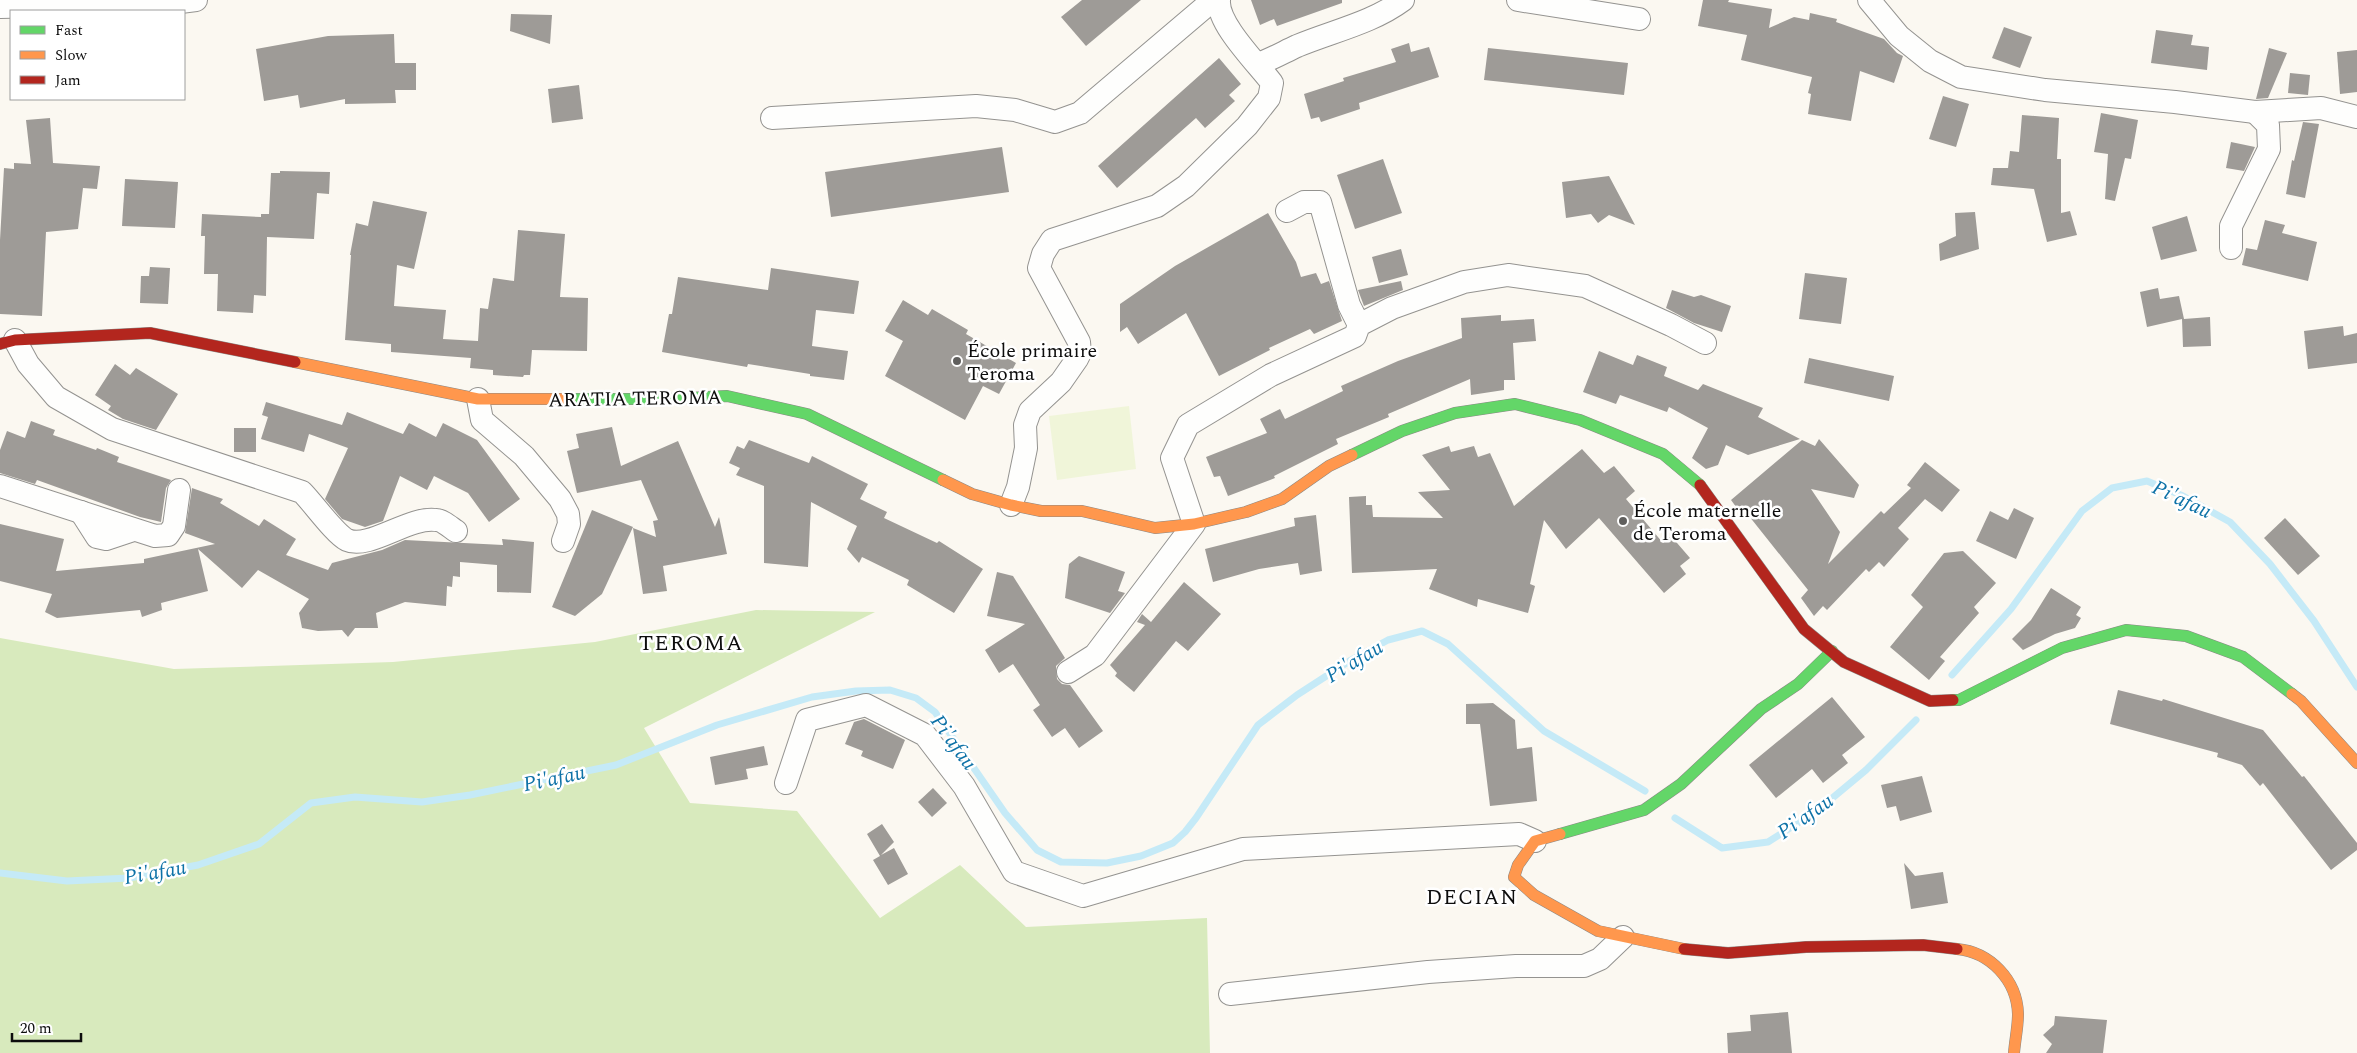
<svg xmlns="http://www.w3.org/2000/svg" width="2357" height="1053" viewBox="0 0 2357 1053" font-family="Spectral,serif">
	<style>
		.forest { fill: #d8eabd }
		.pitch { fill: #f0f5d9 }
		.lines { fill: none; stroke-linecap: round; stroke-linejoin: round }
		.stream { stroke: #c5eaf7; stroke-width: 7 }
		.building { fill: #9e9b97 }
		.street-casing { stroke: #949390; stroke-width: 24 }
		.fast-casing { stroke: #8b8986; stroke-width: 12 }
		.slow-casing { stroke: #8b8986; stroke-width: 12 }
		.jam-casing { stroke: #8b8986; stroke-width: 12 }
		.street { stroke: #fefefd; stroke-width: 22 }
		.fast { stroke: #63d668; stroke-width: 11 }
		.slow { stroke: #ff974d; stroke-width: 11 }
		.jam { stroke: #b3261e; stroke-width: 11 }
		.poi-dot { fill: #605f5d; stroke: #fff; stroke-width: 2 }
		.labels { text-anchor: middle; stroke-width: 5; stroke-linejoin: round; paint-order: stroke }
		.poi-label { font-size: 20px; fill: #0d0d0d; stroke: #fff; text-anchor: start }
		.street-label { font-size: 20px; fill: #0d0d0d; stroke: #fff }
		.water-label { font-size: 21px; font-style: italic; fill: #0e72a7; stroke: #fff }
		.neighbourhood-label { font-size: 21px; letter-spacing: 1px; fill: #0d0d0d; stroke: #fff }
		.quarter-label { font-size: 22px; letter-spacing: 1px; fill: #0d0d0d; stroke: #fff }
	</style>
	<rect width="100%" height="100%" fill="#fbf8f1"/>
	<path class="forest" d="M 756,610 L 875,612 L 644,728 L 690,803 L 797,811 L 880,918 L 960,865 L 1026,927 L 1207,918 L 1210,1053 L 0,1053 L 0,638 L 174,669 L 393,662 L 595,642 Z"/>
	<path class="pitch" d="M 1129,406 L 1136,469 L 1057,480 L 1049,416 Z"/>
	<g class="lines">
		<g class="stream">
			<path d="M 1952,675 L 2011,609 L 2082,511 L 2112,488 L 2147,481 L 2183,496 L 2230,522 L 2270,564 L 2314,621 L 2357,687"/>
			<path d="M 1675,818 L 1722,848 L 1768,842 L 1818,810 L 1866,770 L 1916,720"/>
			<path d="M 0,873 L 67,881 L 129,878 L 198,865 L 259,844 L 311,803 L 355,797 L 422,802 L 470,795 L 616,765 L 717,725 L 812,697 L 856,691 L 890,690 L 916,698 L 935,712 L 1005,813 L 1037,850 L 1061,862 L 1107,863 L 1141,856 L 1173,843 L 1185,832 L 1196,818 L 1258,725 L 1297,695 L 1351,660 L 1388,640 L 1422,631 L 1448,644 L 1544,731 L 1645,791"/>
		</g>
	</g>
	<g class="building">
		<path d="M 1082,0 L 1141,0 L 1086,46 L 1061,17 Z"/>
		<path d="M 1251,0 L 1342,0 L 1342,3 L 1277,26 L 1274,19 L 1260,25 Z"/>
		<path d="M 1703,0 L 1729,0 L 1728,2 L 1772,9 L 1769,28 L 1794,17 L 1809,20 L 1810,13 L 1837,19 L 1836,22 L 1884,39 L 1897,53 L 1903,56 L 1894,83 L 1860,71 L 1851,121 L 1808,114 L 1811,94 L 1808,93 L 1812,77 L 1741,60 L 1747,35 L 1698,26 Z"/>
		<path d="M 511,14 L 552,15 L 550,44 L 510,31 Z"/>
		<path d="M 2004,27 L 2032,37 L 2020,68 L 1992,58 Z"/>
		<path d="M 2156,30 L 2193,35 L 2191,45 L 2209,47 L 2207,70 L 2151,63 Z"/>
		<path d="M 394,34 L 395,63 L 416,63 L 416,90 L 395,90 L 396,103 L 345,104 L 345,99 L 300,108 L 298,95 L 264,101 L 256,49 L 328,36 Z"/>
		<path d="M 1409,43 L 1411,52 L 1429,47 L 1439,77 L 1359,103 L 1360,109 L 1321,122 L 1319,117 L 1311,119 L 1304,94 L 1344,81 L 1343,78 L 1396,62 L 1391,49 Z"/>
		<path d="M 1488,48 L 1628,63 L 1624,95 L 1484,80 Z"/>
		<path d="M 2269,48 L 2287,53 L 2268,98 L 2256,99 Z"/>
		<path d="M 2357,50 L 2357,92 L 2340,94 L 2337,52 Z"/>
		<path d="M 1219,58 L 1241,84 L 1229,95 L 1235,101 L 1205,128 L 1196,118 L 1117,188 L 1098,166 Z"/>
		<path d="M 2290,73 L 2310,75 L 2308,95 L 2288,93 Z"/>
		<path d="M 579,85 L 583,119 L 552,123 L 548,89 Z"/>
		<path d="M 1943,96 L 1969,104 L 1956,147 L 1929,139 Z"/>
		<path d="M 2101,113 L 2138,120 L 2131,159 L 2125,158 L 2115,201 L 2105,199 L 2108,154 L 2094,152 Z"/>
		<path d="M 2022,115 L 2059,118 L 2057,159 L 2061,159 L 2061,213 L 2070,211 L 2077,235 L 2047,242 L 2034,189 L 1991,185 L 1993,168 L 2008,168 L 2010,151 L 2019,152 Z"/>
		<path d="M 50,118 L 53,163 L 100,166 L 97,189 L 83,188 L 78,229 L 46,232 L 42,316 L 0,314 L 0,240 L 4,168 L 14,169 L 14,163 L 31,164 L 26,120 Z"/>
		<path d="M 2303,122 L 2319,124 L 2305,198 L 2286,194 L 2292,160 L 2294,161 Z"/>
		<path d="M 2231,142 L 2255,147 L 2244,171 L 2226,168 Z"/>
		<path d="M 1002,147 L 1009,192 L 831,217 L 825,172 Z"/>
		<path d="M 1383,159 L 1402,213 L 1355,229 L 1337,175 Z"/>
		<path d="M 280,171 L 330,172 L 329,194 L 317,193 L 314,239 L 267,237 L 266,296 L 254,295 L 253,313 L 217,311 L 218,274 L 204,274 L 205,236 L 201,236 L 202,214 L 261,217 L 261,214 L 269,214 L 271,173 L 280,173 Z"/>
		<path d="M 1609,176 L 1635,225 L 1609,215 L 1598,223 L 1591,214 L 1566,218 L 1562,182 Z"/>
		<path d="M 125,179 L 178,182 L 175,228 L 122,226 Z"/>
		<path d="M 373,201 L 427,212 L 414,269 L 397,265 L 394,306 L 446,310 L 443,339 L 478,341 L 480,308 L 488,309 L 493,278 L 514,281 L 518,230 L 565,234 L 560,297 L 588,298 L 587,351 L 532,350 L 530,375 L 524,375 L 523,377 L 493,375 L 493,370 L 470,368 L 471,358 L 391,352 L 391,344 L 345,340 L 351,255 L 350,255 L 356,223 L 368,226 Z"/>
		<path d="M 1975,212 L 1979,249 L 1940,261 L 1939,244 L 1956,236 L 1955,213 Z"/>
		<path d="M 1268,213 L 1296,262 L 1301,277 L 1316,273 L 1321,284 L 1329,281 L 1342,321 L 1314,334 L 1310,329 L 1269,348 L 1270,350 L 1219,376 L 1186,313 L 1138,344 L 1127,327 L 1120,332 L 1120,304 L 1175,266 Z"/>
		<path d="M 2187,216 L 2197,251 L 2161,260 L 2152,227 Z"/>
		<path d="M 2265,220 L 2285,225 L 2282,233 L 2317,242 L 2308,281 L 2242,265 L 2246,248 L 2257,250 Z"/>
		<path d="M 1401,249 L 1408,275 L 1379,283 L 1372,257 Z"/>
		<path d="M 150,267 L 170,268 L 168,304 L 140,303 L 141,276 L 149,276 Z"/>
		<path d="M 771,268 L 859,281 L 854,314 L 816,310 L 812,346 L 848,351 L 844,380 L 810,376 L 810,374 L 748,364 L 747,367 L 662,352 L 669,314 L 672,314 L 678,277 L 768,290 Z"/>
		<path d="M 1805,273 L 1847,278 L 1841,324 L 1799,319 Z"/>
		<path d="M 1401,281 L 1403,290 L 1364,306 L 1358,290 Z"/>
		<path d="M 2158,288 L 2160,299 L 2179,296 L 2184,319 L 2210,317 L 2211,346 L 2183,347 L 2182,319 L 2147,327 L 2140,292 Z"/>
		<path d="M 1672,290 L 1694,297 L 1701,295 L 1731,306 L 1722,332 L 1694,323 L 1666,308 Z"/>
		<path d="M 903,300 L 928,315 L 932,309 L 968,330 L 966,334 L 1016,363 L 999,394 L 983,386 L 965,420 L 885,376 L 903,341 L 885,331 Z"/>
		<path d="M 1501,315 L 1501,321 L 1534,319 L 1536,341 L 1513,343 L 1515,380 L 1504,380 L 1504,390 L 1471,395 L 1470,379 L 1388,414 L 1389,417 L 1336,439 L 1338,444 L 1274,476 L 1275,478 L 1228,496 L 1220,476 L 1214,477 L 1206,457 L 1267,433 L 1260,419 L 1280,409 L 1285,419 L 1343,391 L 1341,386 L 1398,361 L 1462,338 L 1461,318 Z"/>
		<path d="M 2343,326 L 2344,336 L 2357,333 L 2357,363 L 2308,369 L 2304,331 Z"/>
		<path d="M 1599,351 L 1633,365 L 1637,355 L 1667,367 L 1664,376 L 1698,390 L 1703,384 L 1763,408 L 1758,417 L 1800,439 L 1748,455 L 1726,445 L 1718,465 L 1706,469 L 1692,458 L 1708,428 L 1669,407 L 1667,412 L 1620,395 L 1616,404 L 1583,392 Z"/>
		<path d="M 1809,358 L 1894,376 L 1889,401 L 1804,383 Z"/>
		<path d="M 115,364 L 130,375 L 136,368 L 178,394 L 156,430 L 123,419 L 108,410 L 111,406 L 95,395 Z"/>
		<path d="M 266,402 L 342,425 L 347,412 L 403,434 L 409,423 L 436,437 L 443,423 L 477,440 L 520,499 L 489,522 L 468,493 L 434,476 L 427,490 L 400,476 L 383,521 L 365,527 L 342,519 L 325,499 L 348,448 L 309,434 L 304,452 L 261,439 L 268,417 L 262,415 Z"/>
		<path d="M 31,421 L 55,430 L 53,435 L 96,450 L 97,448 L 119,457 L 117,462 L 171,480 L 166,488 L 161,522 L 140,517 L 37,480 L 35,484 L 0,473 L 0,450 L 7,431 L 25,438 Z"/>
		<path d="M 612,427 L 621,466 L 678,441 L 715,527 L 719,517 L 727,554 L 663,566 L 667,591 L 643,594 L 633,528 L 656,537 L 653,521 L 658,520 L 641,480 L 577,493 L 567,451 L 579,448 L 576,434 Z"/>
		<rect x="234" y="428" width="22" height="24"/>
		<path d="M 1819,439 L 1859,485 L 1854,498 L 1811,489 L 1840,532 L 1828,564 L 1881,511 L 1884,514 L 1911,488 L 1907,485 L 1925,462 L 1960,490 L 1942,512 L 1925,499 L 1898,528 L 1909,539 L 1884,567 L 1879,562 L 1869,572 L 1866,569 L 1827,610 L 1823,606 L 1814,616 L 1801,598 L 1808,590 L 1749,516 L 1745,519 L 1731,500 L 1802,440 L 1815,446 Z"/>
		<path d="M 749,440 L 809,463 L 812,456 L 868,484 L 860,499 L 887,512 L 884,518 L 937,543 L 939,541 L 983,569 L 954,613 L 907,585 L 909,580 L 862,557 L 859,563 L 847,549 L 857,526 L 811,502 L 808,567 L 764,563 L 764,486 L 736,475 L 740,468 L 729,463 L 737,446 L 744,449 Z"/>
		<path d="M 1449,446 L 1451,452 L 1474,446 L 1478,457 L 1490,453 L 1514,506 L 1582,449 L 1604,473 L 1614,466 L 1635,491 L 1626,499 L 1663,543 L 1671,536 L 1690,558 L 1680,566 L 1686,574 L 1664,593 L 1599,518 L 1566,549 L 1544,520 L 1530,584 L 1535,586 L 1528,613 L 1478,599 L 1477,607 L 1429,589 L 1437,569 L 1352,573 L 1349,497 L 1366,496 L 1366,505 L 1372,505 L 1373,517 L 1443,518 L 1418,492 L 1450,490 L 1422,455 Z"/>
		<path d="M 192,488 L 223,499 L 220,503 L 259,526 L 264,519 L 296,539 L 286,555 L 328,570 L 332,563 L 382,550 L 405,540 L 503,545 L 502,539 L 534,542 L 531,593 L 497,592 L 497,565 L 460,562 L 460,577 L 453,576 L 452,587 L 447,586 L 446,606 L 405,602 L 376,613 L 378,628 L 355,628 L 348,637 L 342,630 L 318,631 L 302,628 L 299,613 L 309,599 L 258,570 L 242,588 L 198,549 L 208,591 L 161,603 L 162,610 L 142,617 L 140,610 L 57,618 L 45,612 L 52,594 L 0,581 L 0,524 L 64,539 L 56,571 L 144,563 L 144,559 L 215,544 L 185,533 Z"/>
		<path d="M 2014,508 L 2034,518 L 2016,559 L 1976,541 L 1990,511 L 2008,520 Z"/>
		<path d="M 592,510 L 633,527 L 602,594 L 575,616 L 552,607 Z"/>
		<path d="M 1316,515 L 1322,571 L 1300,575 L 1298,563 L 1259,569 L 1213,582 L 1205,549 L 1295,526 L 1294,518 Z"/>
		<path d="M 2285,518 L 2320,556 L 2298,575 L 2264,538 Z"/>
		<path d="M 1963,551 L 1996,583 L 1974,607 L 1979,613 L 1940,657 L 1945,661 L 1929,680 L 1890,647 L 1923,607 L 1911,595 L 1944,553 Z"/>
		<path d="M 1079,556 L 1125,572 L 1118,591 L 1125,593 L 1110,613 L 1065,598 L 1069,564 Z"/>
		<path d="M 997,572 L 1013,576 L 1065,658 L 1056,666 L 1057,679 L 1062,684 L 1070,685 L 1103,731 L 1079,748 L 1065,728 L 1052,737 L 1033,710 L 1040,705 L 1013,664 L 999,673 L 985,650 L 1025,624 L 987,616 Z"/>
		<path d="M 1184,582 L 1221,614 L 1188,651 L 1176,641 L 1134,692 L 1115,676 L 1117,673 L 1110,665 L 1145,625 L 1137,622 L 1142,614 L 1151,622 Z"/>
		<path d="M 2051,588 L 2081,607 L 2076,615 L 2081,618 L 2075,628 L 2055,634 L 2023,650 L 2012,639 L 2031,620 Z"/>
		<path d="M 2118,690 L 2162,701 L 2163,699 L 2263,730 L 2302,777 L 2304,776 L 2357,843 L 2357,850 L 2331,870 L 2263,783 L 2260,786 L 2242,765 L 2217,757 L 2218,753 L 2110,724 Z"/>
		<path d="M 1832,697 L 1865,737 L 1842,755 L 1848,763 L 1823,783 L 1812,769 L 1776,798 L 1749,765 Z"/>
		<path d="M 1493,703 L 1515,720 L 1517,749 L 1532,747 L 1537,801 L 1490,806 L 1480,724 L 1466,724 L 1466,704 Z"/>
		<path d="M 864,719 L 905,740 L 893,769 L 861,756 L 863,751 L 845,744 L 854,722 Z"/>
		<path d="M 764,746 L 768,765 L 746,769 L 748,779 L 715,785 L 710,757 Z"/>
		<path d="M 1922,776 L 1932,812 L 1900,821 L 1896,806 L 1887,808 L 1881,785 Z"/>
		<path d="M 933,788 L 947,803 L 932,817 L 918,802 Z"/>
		<path d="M 882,824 L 894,842 L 881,855 L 894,848 L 908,874 L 888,885 L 873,860 L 880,856 L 867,834 Z"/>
		<path d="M 1904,863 L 1915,876 L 1943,872 L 1948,903 L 1911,909 Z"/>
		<path d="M 1788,1012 L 1792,1053 L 1728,1053 L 1727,1033 L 1751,1031 L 1750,1015 Z"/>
		<path d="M 2055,1016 L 2107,1020 L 2103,1053 L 2046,1053 L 2052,1044 L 2043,1035 L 2054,1025 Z"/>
	</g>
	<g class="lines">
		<defs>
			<g id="street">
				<path d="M 1518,0 L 1639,19"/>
				<path d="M 1869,0 L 1899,36 L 1930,61 L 1961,77 L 2045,90 L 2175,102 L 2255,112 L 2321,108 L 2357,117"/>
				<path d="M 0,7 L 45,6 L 126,9 L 196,0"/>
				<path d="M 1258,64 C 1272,59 1284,52 1297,46 C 1333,31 1372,23 1403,0"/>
				<path d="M 772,118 L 976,106 L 1015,110 L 1055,122 L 1080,113 L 1213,0"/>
				<path d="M 1287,211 L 1304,202 L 1320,202 L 1349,305 L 1359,325"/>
				<path d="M 2231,248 L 2231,226 L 2269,149 L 2268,125 L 2255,112"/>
				<path d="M 15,340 L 28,364 L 56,397 L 112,429 L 302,492 C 313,503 335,534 347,540 C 369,550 409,516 436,520 C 442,520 450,527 456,531"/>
				<path d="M 478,399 L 482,420 L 524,456 L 560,499 L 568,514 L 569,524 L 563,541"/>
				<path d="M 0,486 L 155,536 L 168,535 L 174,526 L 179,490"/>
				<path d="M 1011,505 L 1018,487 L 1026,448 L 1025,425 L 1030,411 L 1061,382 L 1077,359 L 1080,353 L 1079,342 L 1039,268 L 1043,254 L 1052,240 L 1157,206 L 1186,186 L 1247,126 L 1269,98 L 1272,83 C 1257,63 1217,24 1219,0"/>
				<path d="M 81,512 L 97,537 L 106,539 L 133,530"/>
				<path d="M 1068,672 L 1095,655 L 1194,524 L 1172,458 L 1188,425 L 1271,375 L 1355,336 L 1359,325 L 1392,308 L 1464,282 L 1508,275 L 1585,286 L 1671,325 L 1705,343"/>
				<path d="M 786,783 L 807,720 L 866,705 L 925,735 L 964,786 L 1014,872 L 1083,896 L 1243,849 L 1519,834 L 1535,841"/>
				<path d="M 1230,994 L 1428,972 L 1516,966 L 1584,966 L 1600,959 L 1623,937"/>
			</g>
			<g id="fast">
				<path d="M 570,399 L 668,399 L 727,396 L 807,414 L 943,480"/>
				<path d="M 1352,455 L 1402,431 L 1455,413 L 1515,404 L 1580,420 L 1663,454 L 1700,485"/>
				<path d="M 1953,700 L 1959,700 L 2062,648 L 2126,630 L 2186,636 L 2243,657 L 2292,694"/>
				<path d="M 1560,834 L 1644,810 L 1681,784 L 1761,709 L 1798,684 L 1832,651"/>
			</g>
			<g id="slow">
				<path d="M 295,362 L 478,399 L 570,399"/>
				<path d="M 943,480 L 972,494 L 1011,505 L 1041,511 L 1082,511 L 1155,528 L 1194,524 L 1246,512 L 1282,499 L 1329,466 L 1352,455"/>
				<path d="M 2292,694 L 2301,701 L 2357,763"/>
				<path d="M 1560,834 L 1535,841 L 1518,865 L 1514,877 L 1534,895 L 1598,931 L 1684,949"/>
				<path d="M 1957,949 C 1990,952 2017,980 2018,1014 C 2018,1027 2015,1040 2014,1053"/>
			</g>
			<g id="jam">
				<path d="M 0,344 L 15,340 L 150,333 L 295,362"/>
				<path d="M 1700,485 L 1804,629 L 1844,662 L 1930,701 L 1953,700"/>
				<path d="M 1684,949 L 1728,953 L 1806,947 L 1923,945 L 1957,949"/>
			</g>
		</defs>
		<use href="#street" class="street-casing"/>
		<use href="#fast" class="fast-casing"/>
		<use href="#slow" class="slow-casing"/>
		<use href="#jam" class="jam-casing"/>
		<use href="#street" class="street"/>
		<use href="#fast" class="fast"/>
		<use href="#slow" class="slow"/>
		<use href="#jam" class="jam"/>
	</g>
	<g class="poi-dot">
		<circle cx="957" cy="361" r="5"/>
		<circle cx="1623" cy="521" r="5"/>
	</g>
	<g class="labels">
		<g class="poi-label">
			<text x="967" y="357">École primaire<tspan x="967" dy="23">Teroma</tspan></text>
			<text x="1633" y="517">École maternelle<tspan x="1633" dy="23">de Teroma</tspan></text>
		</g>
		<g class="street-label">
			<text transform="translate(635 398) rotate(-1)" y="7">ARATIA TEROMA</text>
		</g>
		<g class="water-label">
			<text transform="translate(2182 499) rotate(25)" y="7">Pi'afau</text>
			<text transform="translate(1354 661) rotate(-31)" y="7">Pi'afau</text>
			<text transform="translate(954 742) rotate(54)" y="7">Pi'afau</text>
			<text transform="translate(554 778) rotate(-12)" y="7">Pi'afau</text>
			<text transform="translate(1805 816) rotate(-35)" y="7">Pi'afau</text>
			<text transform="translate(155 872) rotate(-10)" y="7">Pi'afau</text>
		</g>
		<g class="neighbourhood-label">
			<text x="1472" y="904">DECIAN</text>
		</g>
		<g class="quarter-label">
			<text x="691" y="650">TEROMA</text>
		</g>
	</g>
	<rect x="10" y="10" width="175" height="90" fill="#ffffff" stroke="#9e9e9e"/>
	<rect x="20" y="26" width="25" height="8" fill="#63d668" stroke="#9e9e9e"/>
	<text x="55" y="35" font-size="15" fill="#0d0d0d">Fast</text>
	<rect x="20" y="51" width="25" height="8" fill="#ff974d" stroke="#9e9e9e"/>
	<text x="55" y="60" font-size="15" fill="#0d0d0d">Slow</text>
	<rect x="20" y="76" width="25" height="8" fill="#b3261e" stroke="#9e9e9e"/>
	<text x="55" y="85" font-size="15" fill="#0d0d0d">Jam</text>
	<path d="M12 1033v8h69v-8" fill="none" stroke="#0d0d0d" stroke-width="2.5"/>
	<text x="20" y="1033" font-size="15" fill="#0d0d0d" stroke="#ffffff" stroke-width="4" paint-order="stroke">20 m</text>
</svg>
